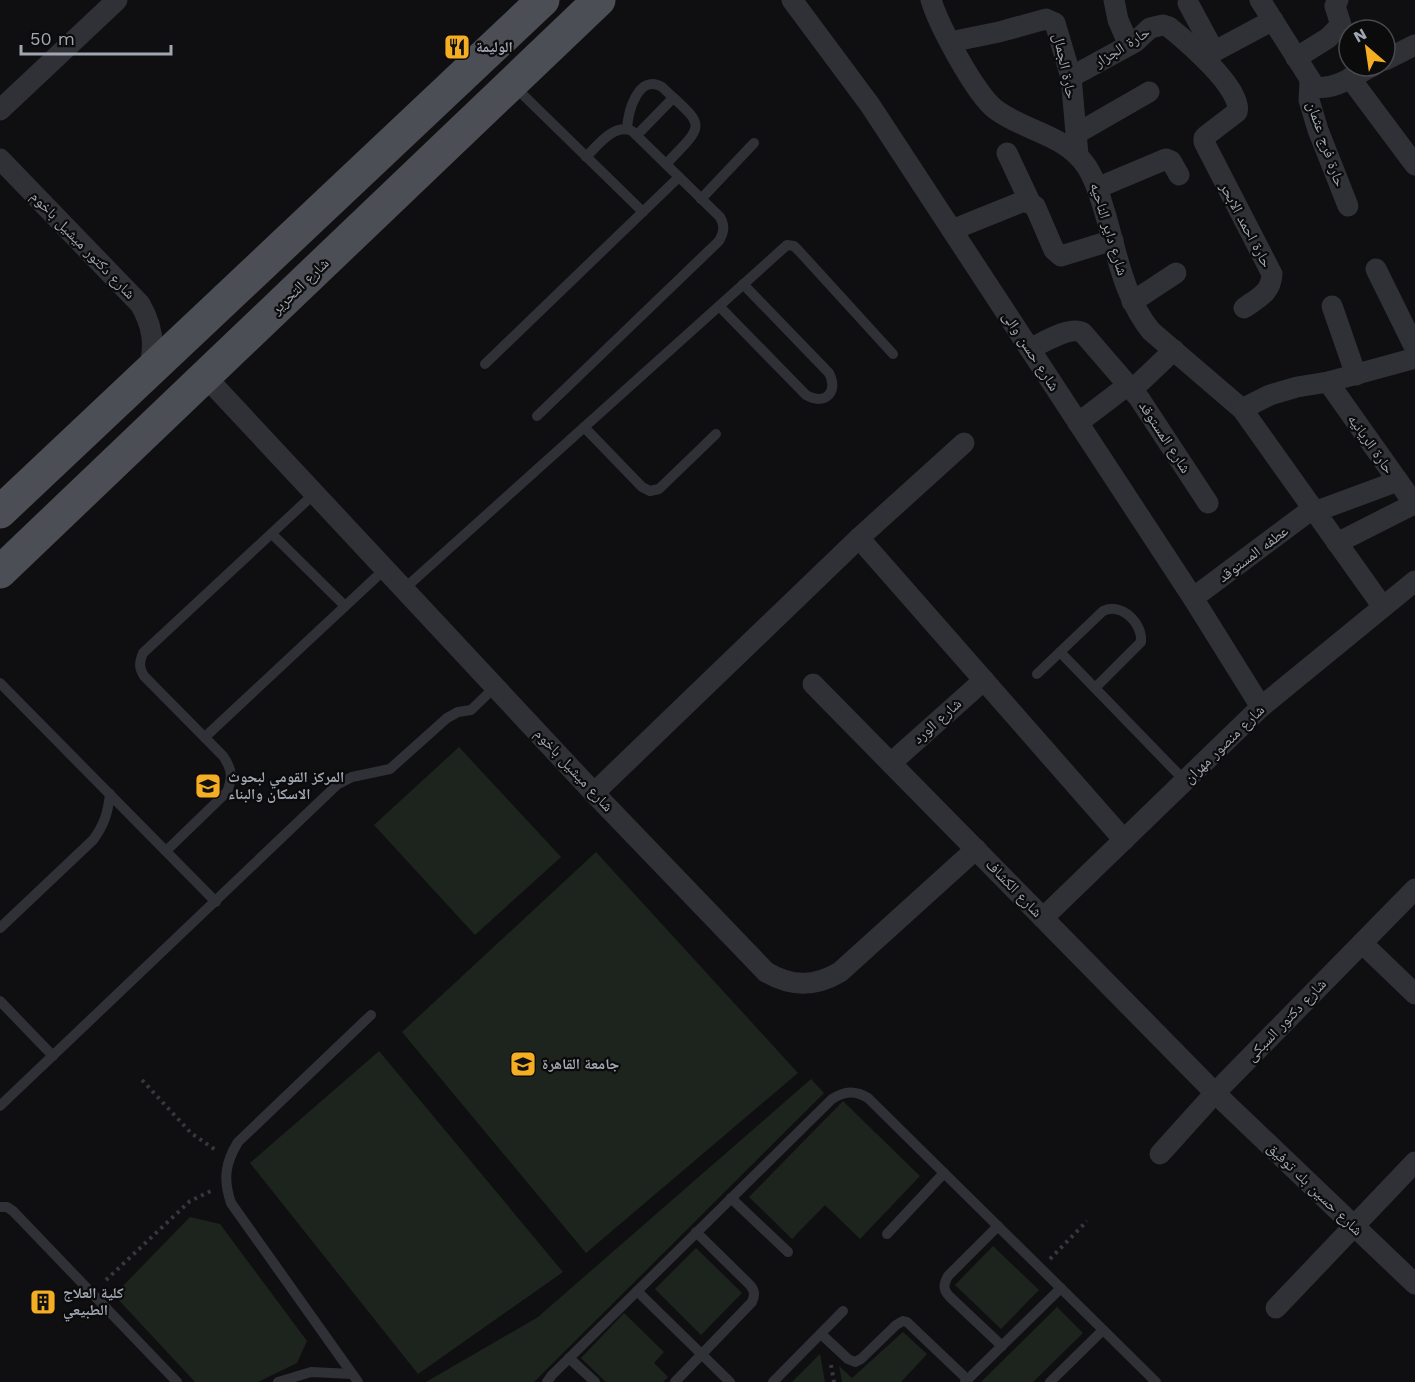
<svg xmlns="http://www.w3.org/2000/svg" width="1415" height="1382" viewBox="0 0 1415 1382" font-family="'Work Sans','Noto Naskh Arabic',sans-serif">
	<style>
		.green { fill: #1c241d }
		.lines { fill: none; stroke-linecap: round; stroke-linejoin: round }
		.path { stroke: #36383d; stroke-width: 4; stroke-dasharray: 3 4.5; stroke-linecap: butt }
		.service { stroke: #303136; stroke-width: 10 }
		.minor { stroke: #303136; stroke-width: 21 }
		.primary { stroke: #4c4e55; stroke-width: 33 }
		.labels { text-anchor: middle; stroke-width: 4.5; stroke-linejoin: round; paint-order: stroke }
		.poi-label { font-size: 15px; font-weight: bold; fill: #a0a6b2; stroke: #0b0b0c; text-anchor: start }
		.street-label { font-size: 15px; fill: #a0a6b2; stroke: #0b0b0c }
	</style>
	<rect width="100%" height="100%" fill="#0f0f11"/>
	<g class="green">
		<path d="M 459,747 L 561,857 L 475,935 L 374,825 Z"/>
		<path d="M 596,852 L 798,1073 L 586,1253 L 402,1032 Z"/>
		<path d="M 379,1051 L 563,1272 L 418,1374 L 250,1163 Z"/>
		<path d="M 811,1079 L 824,1093 L 534,1382 L 426,1382 L 538,1317 Z"/>
		<path d="M 843,1101 L 920,1176 L 860,1239 L 825,1205 L 792,1239 L 749,1197 Z"/>
		<path d="M 190,1217 L 220,1224 L 307,1341 L 297,1363 L 258,1382 L 195,1382 L 114,1295 Z"/>
		<path d="M 993,1246 L 1039,1290 L 1001,1329 L 955,1285 Z"/>
		<path d="M 696,1248 L 742,1293 L 701,1335 L 655,1289 Z"/>
		<path d="M 1057,1307 L 1083,1333 L 1033,1382 L 981,1382 Z"/>
		<path d="M 624,1313 L 664,1352 L 654,1363 L 668,1377 L 663,1382 L 606,1382 L 581,1358 Z"/>
		<path d="M 903,1332 L 927,1354 L 901,1382 L 842,1382 L 839,1366 L 852,1378 Z"/>
		<path d="M 820,1354 L 825,1382 L 792,1382 Z"/>
	</g>
	<g class="lines">
		<g class="path">
			<path d="M 142,1080 L 191,1133 L 217,1151"/>
			<path d="M 1050,1259 L 1087,1221"/>
			<path d="M 106,1280 L 190,1201 L 213,1190"/>
			<path d="M 831,1365 L 834,1382"/>
		</g>
		<g class="service">
			<path d="M 514,86 L 643,212"/>
			<path d="M 627,129 C 628,112 638,73 662,87 C 704,127 708,121 666,164"/>
			<path d="M 637,135 L 673,98"/>
			<path d="M 701,199 L 754,143"/>
			<path d="M 719,306 L 806,395 C 825,406 839,392 829,373 L 743,284"/>
			<path d="M 485,364 L 679,177"/>
			<path d="M 537,416 L 719,241 C 724,232 725,226 720,217 L 632,131 C 614,123 598,145 586,157"/>
			<path d="M 584,427 L 642,487 L 650,491 L 659,489 L 716,434"/>
			<path d="M 272,534 L 345,606"/>
			<path d="M 404,589 L 787,245 L 794,246 L 799,251 L 893,354"/>
			<path d="M 1060,652 L 1185,781"/>
			<path d="M 1037,674 L 1103,611 C 1121,602 1143,623 1141,642 L 1095,688"/>
			<path d="M 0,683 L 216,902"/>
			<path d="M 205,737 L 386,568"/>
			<path d="M 166,851 L 227,792 C 233,777 232,769 223,756 L 144,676 C 139,668 139,663 143,653 L 315,493"/>
			<path d="M 0,928 L 93,840 C 104,825 108,813 110,794"/>
			<path d="M 0,1001 L 53,1056"/>
			<path d="M 0,1106 L 338,784 L 352,777 L 390,769 L 447,718 L 458,712 L 471,710 L 496,686"/>
			<path d="M 731,1198 L 788,1252"/>
			<path d="M 0,1207 L 7,1207 L 13,1211 L 177,1382"/>
			<path d="M 998,1226 L 948,1276 C 943,1285 943,1290 950,1297 L 1002,1346"/>
			<path d="M 887,1234 L 944,1173"/>
			<path d="M 637,1291 L 730,1382"/>
			<path d="M 821,1334 L 848,1359 L 855,1362 L 861,1359 L 896,1325 L 903,1321 L 907,1322 L 968,1380"/>
			<path d="M 569,1358 L 595,1382"/>
			<path d="M 278,1382 L 311,1372 L 352,1374"/>
			<path d="M 358,1382 L 231,1203 C 223,1180 225,1163 238,1142 L 371,1015"/>
			<path d="M 547,1382 L 552,1375 L 832,1099 C 845,1091 855,1090 868,1098 L 1156,1382"/>
			<path d="M 675,1382 L 752,1302 C 755,1295 755,1291 750,1285 L 696,1232"/>
			<path d="M 773,1382 L 843,1311"/>
			<path d="M 965,1382 L 1061,1288"/>
			<path d="M 1050,1382 L 1103,1330"/>
		</g>
		<g class="minor">
			<path d="M 792,0 L 870,105 L 1193,598 L 1261,707"/>
			<path d="M 931,0 C 939,26 975,93 995,109 C 1025,132 1064,133 1087,167 C 1096,181 1100,197 1105,213 C 1117,254 1124,298 1151,331 L 1242,409 L 1383,607"/>
			<path d="M 1114,0 L 1118,20 L 1129,45"/>
			<path d="M 1260,0 L 1315,87 C 1335,91 1356,74 1373,66"/>
			<path d="M 1188,3 L 1214,51"/>
			<path d="M 950,42 L 999,32 L 1046,19 L 1055,23 L 1071,77 L 1078,155"/>
			<path d="M 1204,57 L 1273,20"/>
			<path d="M 1296,58 L 1328,38 L 1341,25 L 1335,6 L 1338,0"/>
			<path d="M 1385,60 L 1415,45"/>
			<path d="M 1071,77 L 1135,42 L 1150,28 L 1163,25 L 1169,27 C 1185,40 1244,90 1237,112 L 1207,135 L 1204,138 L 1204,142 L 1272,274 C 1271,293 1258,298 1244,308"/>
			<path d="M 1350,78 L 1415,165"/>
			<path d="M 1310,81 L 1309,100 L 1318,130 L 1348,206"/>
			<path d="M 0,110 L 117,0"/>
			<path d="M 1076,134 L 1149,92"/>
			<path d="M 1007,153 L 1030,202"/>
			<path d="M 0,159 L 140,304 C 153,326 156,347 148,371"/>
			<path d="M 1097,188 L 1166,159 L 1171,161 L 1179,175"/>
			<path d="M 952,230 L 1024,201 L 1035,206 L 1054,250 L 1061,256 L 1113,240"/>
			<path d="M 1376,269 L 1415,348"/>
			<path d="M 1132,302 L 1176,273"/>
			<path d="M 1332,306 L 1356,375"/>
			<path d="M 1030,349 C 1042,343 1071,325 1083,333 L 1139,398 L 1208,503"/>
			<path d="M 205,376 L 594,793 L 766,972 C 791,987 815,987 840,972 L 976,849"/>
			<path d="M 1328,382 L 1415,505"/>
			<path d="M 1132,390 L 1174,350"/>
			<path d="M 1242,409 L 1270,395 L 1297,387 L 1328,382 L 1415,358"/>
			<path d="M 1078,423 L 1128,385"/>
			<path d="M 1314,512 L 1398,481"/>
			<path d="M 859,538 L 1124,840"/>
			<path d="M 1337,543 L 1414,504"/>
			<path d="M 1193,598 L 1312,509"/>
			<path d="M 813,684 L 1215,1093 L 1415,1284"/>
			<path d="M 891,763 L 984,680"/>
			<path d="M 594,793 L 859,538 L 964,443"/>
			<path d="M 1043,918 L 1261,707 L 1415,581"/>
			<path d="M 1362,943 L 1415,994"/>
			<path d="M 1160,1154 L 1215,1093 L 1415,889"/>
			<path d="M 1276,1308 L 1415,1162"/>
		</g>
		<g class="primary">
			<path d="M 0,512 L 543,0"/>
			<path d="M 0,572 L 599,0"/>
		</g>
	</g>
	<defs>
		<symbol id="restaurant-square" viewBox="-11 -11 22 22"><rect x="-9" y="-9" width="18" height="18" rx="4" fill="#f5ad24" stroke="#0b0b0c"/><path d="M-5-6h1v4h1v-4h1v4h1v-4h1v5L-1.5 .5V6h-2V.5L-5-1ZM5-6V6H3V1.5H1.5Q1.5-4 5-6Z" fill="#111"/></symbol>
		<symbol id="university-square" viewBox="-11 -11 22 22"><rect x="-9" y="-9" width="18" height="18" rx="4" fill="#f5ad24" stroke="#0b0b0c"/><path d="M0-5L7-2L0 1L-7-2ZM-4 1L0 2.5L4 1V4Q0 6-4 4Z" fill="#111"/></symbol>
		<symbol id="building-square" viewBox="-11 -11 22 22"><rect x="-9" y="-9" width="18" height="18" rx="4" fill="#f5ad24" stroke="#0b0b0c"/><path d="M-4-6H4V6H1V3H-1V6H-4ZM-2.5-4.3h1.7v1.8h-1.7ZM.8-4.3h1.7v1.8H.8ZM-2.5-1h1.7V.8h-1.7ZM.8-1h1.7V.8H.8Z" fill="#111"/></symbol>
	</defs>
	<g fill-rule="evenodd">
		<use href="#restaurant-square" x="442" y="32" width="30" height="30"/>
		<use href="#university-square" x="193" y="771" width="30" height="30"/>
		<use href="#university-square" x="508" y="1049" width="30" height="30"/>
		<use href="#building-square" x="28" y="1287" width="30" height="30"/>
	</g>
	<g class="labels">
		<g class="poi-label">
			<text x="476" y="52">الوليمة</text>
			<text x="228" y="782">المركز القومي لبحوث<tspan x="228" dy="17">الاسكان والبناء</tspan></text>
			<text x="542" y="1069">جامعة القاهرة</text>
			<text x="63" y="1298">كلية العلاج<tspan x="63" dy="17">الطبيعي</tspan></text>
		</g>
		<g class="street-label">
			<text transform="translate(1122 47) rotate(-32)" y="5">حارة الجزار</text>
			<text transform="translate(1065 66) rotate(78)" y="5">حارة الجمال</text>
			<text transform="translate(1326 144) rotate(71)" y="5">حارة فرج عثمان</text>
			<text transform="translate(1246 225) rotate(62)" y="5">حارة احمد الابحر</text>
			<text transform="translate(1109 229) rotate(73)" y="5">شارع داير الناحيه</text>
			<text transform="translate(83 245) rotate(46)" y="5">شارع دكتور ميشيل باخوم</text>
			<text transform="translate(300 286) rotate(-44)" y="5">شارع التحرير</text>
			<text transform="translate(1031 351) rotate(57)" y="5">شارع حسن والى</text>
			<text transform="translate(1165 437) rotate(57)" y="5">شارع المستوقد</text>
			<text transform="translate(1371 444) rotate(55)" y="5">حارة الريانيه</text>
			<text transform="translate(1253 554) rotate(-37)" y="5">عطفه المستوقد</text>
			<text transform="translate(937 721) rotate(-42)" y="5">شارع الورد</text>
			<text transform="translate(1224 744) rotate(-44)" y="5">شارع منصور مهران</text>
			<text transform="translate(574 770) rotate(47)" y="5">شارع ميشيل باخوم</text>
			<text transform="translate(1014 888) rotate(46)" y="5">شارع الكشاف</text>
			<text transform="translate(1286 1020) rotate(-46)" y="5">شارع دكتور السبكى</text>
			<text transform="translate(1315 1189) rotate(44)" y="5">شارع حسين بك توفيق</text>
		</g>
	</g>
	<g transform="translate(1367 48) rotate(331)"><circle r="28" fill="#0b0b0c" stroke="#47494e" stroke-width="1.5"/>
	<path d="M0-4.5L10 22L0 15L-10 22Z" fill="#f5ad24"/>
	<text y="-9" font-size="16" font-weight="bold" text-anchor="middle" fill="#a0a6b2">N</text>
	</g>
	<path d="M21 45v9h150v-9" fill="none" stroke="#a0a6b2" stroke-width="3"/>
	<text x="30" y="45" font-size="18" fill="#a0a6b2" stroke="#0b0b0c" stroke-width="4.5" paint-order="stroke">50 m</text>
</svg>
